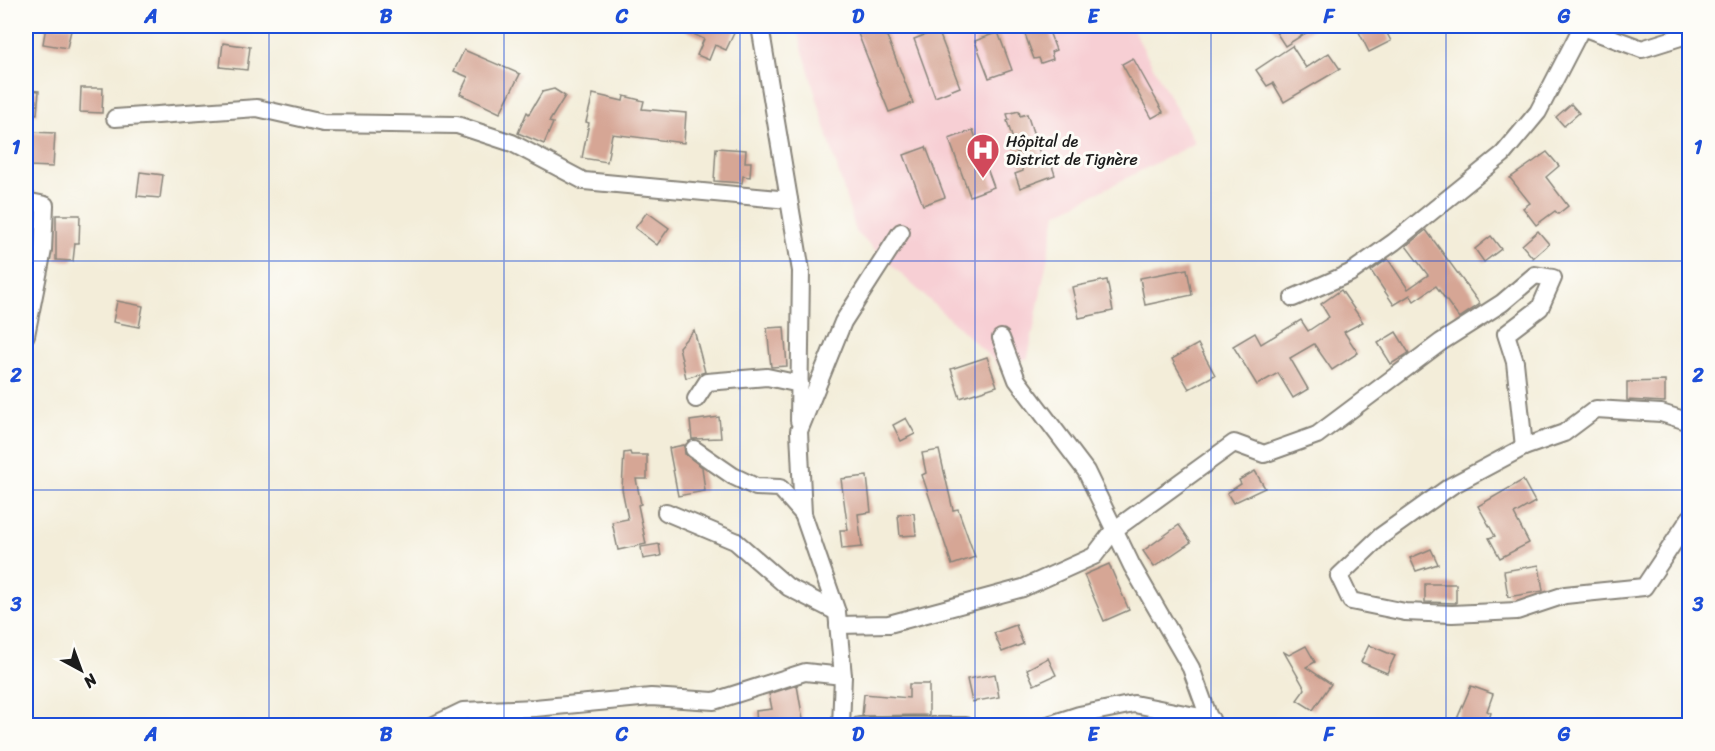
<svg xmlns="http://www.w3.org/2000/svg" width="1715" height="751" viewBox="0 0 1715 751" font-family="Sriracha,sans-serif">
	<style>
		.built { fill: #f7cfd4 }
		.building { fill: #d6a695 }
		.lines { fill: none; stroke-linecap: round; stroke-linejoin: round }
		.street-casing { stroke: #88847a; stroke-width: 20 }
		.street { stroke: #fff; stroke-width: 16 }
		.grid { fill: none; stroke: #1d4ed8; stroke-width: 1.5; stroke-opacity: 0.55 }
		.labels { text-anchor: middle; stroke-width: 6; stroke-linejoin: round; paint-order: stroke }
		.poi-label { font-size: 16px; fill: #1c1c1c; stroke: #fdfcf7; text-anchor: start }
		.neatline { fill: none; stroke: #1d4ed8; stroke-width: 2 }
		.grid-label { font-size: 20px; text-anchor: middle; font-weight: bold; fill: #1d4ed8 }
	</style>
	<rect width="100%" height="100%" fill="#fdfcf7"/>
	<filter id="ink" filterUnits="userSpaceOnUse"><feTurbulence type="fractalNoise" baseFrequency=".0167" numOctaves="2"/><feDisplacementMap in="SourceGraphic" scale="12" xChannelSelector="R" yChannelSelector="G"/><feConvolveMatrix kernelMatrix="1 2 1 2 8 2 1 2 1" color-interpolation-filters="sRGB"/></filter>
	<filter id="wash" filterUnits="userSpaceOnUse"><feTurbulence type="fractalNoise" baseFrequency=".008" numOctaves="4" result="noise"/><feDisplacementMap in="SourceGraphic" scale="24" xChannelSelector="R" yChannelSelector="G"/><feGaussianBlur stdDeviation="1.35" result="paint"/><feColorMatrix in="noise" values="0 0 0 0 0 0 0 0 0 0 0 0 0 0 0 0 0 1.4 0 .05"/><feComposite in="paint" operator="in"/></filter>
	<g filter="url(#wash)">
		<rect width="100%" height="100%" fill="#f3edd9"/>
		<path class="built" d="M 818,26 L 1131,26 L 1195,143 L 1056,214 L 1028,358 L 1000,366 L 856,232 L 797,31 Z"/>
		<g id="blocks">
			<g class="building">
				<path d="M 46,26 L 72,26 L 67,48 L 43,44 Z"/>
				<path d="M 677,26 L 729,26 L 736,29 L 726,50 L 715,45 L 709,60 L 697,55 L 704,39 Z"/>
				<path d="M 855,26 L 883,26 L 913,103 L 889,112 Z"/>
				<path d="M 1022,26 L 1047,26 L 1056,50 L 1051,52 L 1053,59 L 1041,63 L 1039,58 L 1034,59 Z"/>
				<path d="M 1272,26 L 1317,26 L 1285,46 Z"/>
				<path d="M 1356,26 L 1383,26 L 1391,41 L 1369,52 Z"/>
				<path d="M 938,30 L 960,87 L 935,97 L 914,39 Z"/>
				<path d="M 998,32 L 1012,70 L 989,78 L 975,41 Z"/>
				<path d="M 223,43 L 250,47 L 247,70 L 220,67 Z"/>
				<path d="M 1292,46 L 1306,68 L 1329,53 L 1340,69 L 1284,102 L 1273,83 L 1267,86 L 1256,70 Z"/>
				<path d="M 464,50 L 520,74 L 500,113 L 460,94 L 468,77 L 454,71 Z"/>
				<path d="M 1133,58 L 1163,112 L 1152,118 L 1122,64 Z"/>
				<path d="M 81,88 L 103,88 L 102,113 L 80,112 Z"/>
				<path d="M 554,89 L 565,96 L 549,122 L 553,123 L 544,144 L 518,133 L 527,112 L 529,114 L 542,92 Z"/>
				<path d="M 26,90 L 39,91 L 37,114 L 26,113 Z"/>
				<path d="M 593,94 L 623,101 L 624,96 L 644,101 L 642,109 L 686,113 L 684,143 L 612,134 L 607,162 L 582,158 L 589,123 L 586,122 Z"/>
				<path d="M 1571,104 L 1579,113 L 1564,126 L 1556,117 Z"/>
				<path d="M 1019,111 L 1020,116 L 1027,114 L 1044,166 L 1051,163 L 1055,175 L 1020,188 L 1015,174 L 1023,171 L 1007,121 L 1009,120 L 1007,114 Z"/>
				<path d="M 973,130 L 994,187 L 970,196 L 949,139 Z"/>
				<path d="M 30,132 L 55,133 L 53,167 L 29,166 Z"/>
				<path d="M 926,147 L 945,197 L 923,205 L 904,155 Z"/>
				<path d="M 716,148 L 746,150 L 745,162 L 751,162 L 750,177 L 743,176 L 742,183 L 714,181 Z"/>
				<path d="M 1547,152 L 1559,166 L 1546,177 L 1568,206 L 1558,214 L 1555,211 L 1536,225 L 1523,208 L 1530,203 L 1510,178 Z"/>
				<path d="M 140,172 L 163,175 L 160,198 L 137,196 Z"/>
				<path d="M 647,212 L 669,228 L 657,245 L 635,228 Z"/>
				<path d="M 56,215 L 80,215 L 79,243 L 75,243 L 73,261 L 56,260 Z"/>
				<path d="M 1426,230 L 1480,304 L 1459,318 L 1436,286 L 1414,301 L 1410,295 L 1394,305 L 1371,271 L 1388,259 L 1408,289 L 1428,275 L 1406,246 Z"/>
				<path d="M 1538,231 L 1549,244 L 1533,258 L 1522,245 Z"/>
				<path d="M 1491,236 L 1501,249 L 1484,262 L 1475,249 Z"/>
				<path d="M 1187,269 L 1192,295 L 1145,305 L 1140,278 Z"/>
				<path d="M 1107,280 L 1113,311 L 1079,318 L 1072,287 Z"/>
				<path d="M 1341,290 L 1363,322 L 1344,332 L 1358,353 L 1332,370 L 1314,344 L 1290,358 L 1308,389 L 1293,398 L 1278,373 L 1257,385 L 1233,346 L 1255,333 L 1261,344 L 1301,320 L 1308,331 L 1329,317 L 1321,304 Z"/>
				<path d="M 117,301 L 143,306 L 139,327 L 113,322 Z"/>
				<path d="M 784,327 L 787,366 L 771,367 L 767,328 Z"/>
				<path d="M 694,330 L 705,372 L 686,378 L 679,347 Z"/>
				<path d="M 1396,332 L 1409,353 L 1391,364 L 1378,343 Z"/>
				<path d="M 1198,344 L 1215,375 L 1189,389 L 1172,359 Z"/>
				<path d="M 987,357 L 997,386 L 960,398 L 951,369 Z"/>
				<path d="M 1665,381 L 1665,402 L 1627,400 L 1627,382 Z"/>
				<path d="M 719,417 L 721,438 L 692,439 L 690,421 Z"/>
				<path d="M 906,418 L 915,434 L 901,441 L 893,425 Z"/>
				<path d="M 684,445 L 685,454 L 702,467 L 705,491 L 678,496 L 669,448 Z"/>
				<path d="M 939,450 L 953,510 L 958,509 L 975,557 L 952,565 L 922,475 L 926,473 L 922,453 Z"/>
				<path d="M 630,452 L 631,455 L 647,455 L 647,479 L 636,479 L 641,504 L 638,505 L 646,544 L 618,550 L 612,522 L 628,519 L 622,489 L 624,453 Z"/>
				<path d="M 1255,471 L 1265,488 L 1233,503 L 1227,493 L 1241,484 L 1239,480 Z"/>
				<path d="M 867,476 L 871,512 L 858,514 L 862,547 L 842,549 L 840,530 L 848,530 L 841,479 Z"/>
				<path d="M 1523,480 L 1535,502 L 1514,514 L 1529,543 L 1500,558 L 1489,538 L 1495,536 L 1478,506 Z"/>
				<path d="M 914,513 L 916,535 L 900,536 L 898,515 Z"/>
				<path d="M 1179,525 L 1191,542 L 1154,567 L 1143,551 Z"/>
				<path d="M 659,544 L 661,556 L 643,559 L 641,547 Z"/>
				<path d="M 1431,549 L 1438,564 L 1416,571 L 1410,558 Z"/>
				<path d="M 1109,564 L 1129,610 L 1104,621 L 1084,575 Z"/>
				<path d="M 1539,565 L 1543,591 L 1508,597 L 1504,571 Z"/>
				<path d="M 1425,584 L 1456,584 L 1456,603 L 1425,602 Z"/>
				<path d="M 1016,625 L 1023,644 L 1002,652 L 994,633 Z"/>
				<path d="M 1369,645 L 1395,656 L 1387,673 L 1361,662 Z"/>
				<path d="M 1306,646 L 1315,662 L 1306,667 L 1331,684 L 1313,710 L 1297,700 L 1305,689 L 1284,652 L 1289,655 Z"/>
				<path d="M 1048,658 L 1056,675 L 1034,685 L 1027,669 Z"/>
				<path d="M 995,674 L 999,697 L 972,702 L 967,679 Z"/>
				<path d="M 909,684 L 929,684 L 929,715 L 862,716 L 864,694 L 909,698 Z"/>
				<path d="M 797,685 L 804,726 L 757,726 L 756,711 L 772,709 L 769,694 Z"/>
				<path d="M 1471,686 L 1493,694 L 1487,711 L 1491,713 L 1487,726 L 1454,726 Z"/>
			</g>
		</g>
	</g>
	<g filter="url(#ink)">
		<use href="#blocks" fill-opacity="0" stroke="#88847a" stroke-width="1.5"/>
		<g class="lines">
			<defs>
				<g id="street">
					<path d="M 760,26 L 801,271 L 799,421"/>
					<path d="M 115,118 L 257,108 L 323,123 L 457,125 L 512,143 L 584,181 L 789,200"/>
					<path d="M 26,201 L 45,205 L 43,250 L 26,335"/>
					<path d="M 1293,298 L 1350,273 L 1394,242 L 1503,154 L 1538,112 L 1582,27 L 1642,49 L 1690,34"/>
					<path d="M 1001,338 L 1017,380 L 1086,471 L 1132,566 L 1191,668 L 1212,726"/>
					<path d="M 696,399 L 707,382 L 767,377 L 800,384"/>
					<path d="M 1690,422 L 1661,413 L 1596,409 L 1564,433 L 1524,447 L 1451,486 L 1381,536 L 1339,576 L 1351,601 L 1405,612 L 1452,614 L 1517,611 L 1565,595 L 1644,587 L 1690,518"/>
					<path d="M 694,449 L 733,476 L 756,487 L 780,488 L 803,514"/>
					<path d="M 666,512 L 735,541 L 788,587 L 837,612"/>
					<path d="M 838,625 L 889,624 L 1023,588 L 1094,556 L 1114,530 L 1234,443 L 1264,454 L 1317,435 L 1441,342 L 1502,303 L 1535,275 L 1553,278 L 1540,308 L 1506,334 L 1515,362 L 1524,447"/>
					<path d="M 432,726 L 463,711 L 535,708 L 651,697 L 714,701 L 805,672 L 843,676"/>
					<path d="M 841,726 L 843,676 L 837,612 L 803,514 L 799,431 L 843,322 L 901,232"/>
					<path d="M 859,726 L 966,726"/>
					<path d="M 1045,726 L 1079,715 L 1134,704 L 1211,719"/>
				</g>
			</defs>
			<use href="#street" class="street-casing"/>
			<use href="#street" class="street"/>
		</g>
	</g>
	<path class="grid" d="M 269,26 L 269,726M 504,26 L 504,726M 740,26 L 740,726M 975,26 L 975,726M 1211,26 L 1211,726M 1446,26 L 1446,726M 26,261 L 1690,261M 26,490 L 1690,490"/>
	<defs>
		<symbol id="hospital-pin" viewBox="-11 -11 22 30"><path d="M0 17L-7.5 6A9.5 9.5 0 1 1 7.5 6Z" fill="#d1495b" stroke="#fdfcf7"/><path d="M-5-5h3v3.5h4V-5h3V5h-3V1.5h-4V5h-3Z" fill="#fff"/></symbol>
	</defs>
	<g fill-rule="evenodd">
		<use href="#hospital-pin" x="964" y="131" width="38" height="52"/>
	</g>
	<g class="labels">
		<g class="poi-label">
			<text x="1006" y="147">Hôpital de<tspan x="1006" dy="18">District de Tignère</tspan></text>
		</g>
	</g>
	<rect width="1715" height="751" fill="none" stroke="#fdfcf7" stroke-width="66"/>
	<g transform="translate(81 670) rotate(139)" stroke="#fdfcf7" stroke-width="4.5" paint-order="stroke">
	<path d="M0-4.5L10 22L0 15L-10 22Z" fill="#1c1c1c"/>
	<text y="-9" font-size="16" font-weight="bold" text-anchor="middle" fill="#1c1c1c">N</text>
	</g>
	<rect x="33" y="33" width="1649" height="685" class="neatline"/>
	<g class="grid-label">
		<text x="151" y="23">A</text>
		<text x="386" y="23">B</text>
		<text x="622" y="23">C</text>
		<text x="858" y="23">D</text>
		<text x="1093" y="23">E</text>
		<text x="1329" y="23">F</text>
		<text x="1564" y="23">G</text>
		<text x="16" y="154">1</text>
		<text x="1698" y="154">1</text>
		<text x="16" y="382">2</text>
		<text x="1698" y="382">2</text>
		<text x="16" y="611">3</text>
		<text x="1698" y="611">3</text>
		<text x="151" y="741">A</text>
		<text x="386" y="741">B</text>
		<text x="622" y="741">C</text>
		<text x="858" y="741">D</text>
		<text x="1093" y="741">E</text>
		<text x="1329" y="741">F</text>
		<text x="1564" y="741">G</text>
	</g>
</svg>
